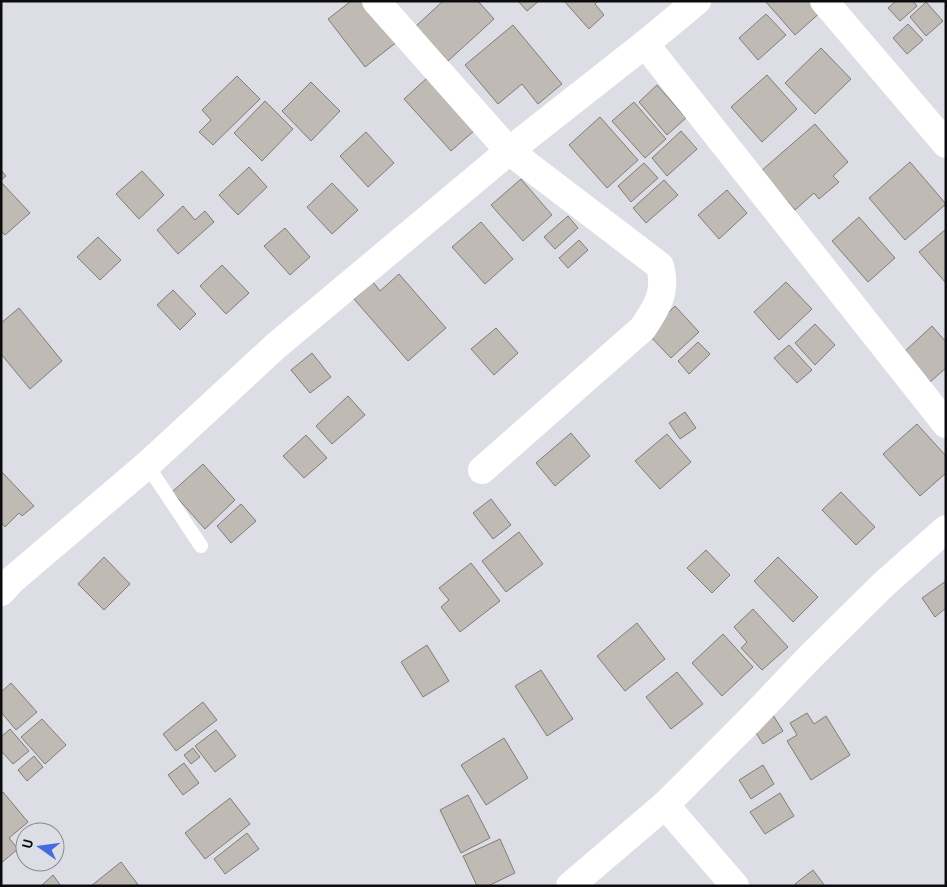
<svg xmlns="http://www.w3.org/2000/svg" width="947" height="887" viewBox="0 0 947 887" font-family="'PT Sans',sans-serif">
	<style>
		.building { fill: #c0bab5; stroke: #817c77 }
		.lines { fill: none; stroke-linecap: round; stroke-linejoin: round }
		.service { stroke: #fff; stroke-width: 14 }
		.minor { stroke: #fff; stroke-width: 28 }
		.tertiary { stroke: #fff; stroke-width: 28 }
	</style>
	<rect width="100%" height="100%" fill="#dddee5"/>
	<g class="building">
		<path d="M 351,1 L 368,1 L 398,41 L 365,67 L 328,19 Z"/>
		<path d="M 443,1 L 478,1 L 494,19 L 448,61 L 416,26 Z"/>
		<path d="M 518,1 L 539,1 L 527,11 Z"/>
		<path d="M 564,1 L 598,1 L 595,4 L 604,15 L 589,29 Z"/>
		<path d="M 767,1 L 813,1 L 822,11 L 795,35 L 766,2 Z"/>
		<path d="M 896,1 L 913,1 L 917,6 L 900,21 L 888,8 Z"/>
		<path d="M 926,2 L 943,21 L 926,36 L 910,17 Z"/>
		<path d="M 766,14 L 786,35 L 758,60 L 739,38 Z"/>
		<path d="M 908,24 L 923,40 L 907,54 L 893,38 Z"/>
		<path d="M 513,25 L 562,84 L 538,104 L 522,84 L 498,104 L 465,65 Z"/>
		<path d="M 821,48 L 851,79 L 815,114 L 785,83 Z"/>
		<path d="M 767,75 L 797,109 L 762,142 L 731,107 Z"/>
		<path d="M 237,76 L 260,99 L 213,145 L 199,132 L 211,120 L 202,110 Z"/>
		<path d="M 428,77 L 475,130 L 451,151 L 404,99 Z"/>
		<path d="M 311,82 L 340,111 L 311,141 L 282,111 Z"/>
		<path d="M 657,85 L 686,118 L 667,135 L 639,102 Z"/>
		<path d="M 265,101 L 293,129 L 262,161 L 234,133 Z"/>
		<path d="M 634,102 L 666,139 L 645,158 L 612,121 Z"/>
		<path d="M 600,117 L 638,160 L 607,188 L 569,145 Z"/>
		<path d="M 815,124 L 848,162 L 833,176 L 839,182 L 819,199 L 814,193 L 795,210 L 761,171 Z"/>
		<path d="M 681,131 L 697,149 L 667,176 L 652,158 Z"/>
		<path d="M 366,132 L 394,163 L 368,187 L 340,156 Z"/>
		<path d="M 910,162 L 946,204 L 905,240 L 869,198 Z"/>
		<path d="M 644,163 L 658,178 L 631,202 L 618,186 Z"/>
		<path d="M 249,167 L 267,187 L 238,215 L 219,195 Z"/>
		<path d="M 1,170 L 6,176 L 1,180 Z"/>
		<path d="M 142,171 L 164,195 L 139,219 L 116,194 Z"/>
		<path d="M 521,179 L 552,215 L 523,241 L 491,205 Z"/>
		<path d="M 664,180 L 678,195 L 646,223 L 633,208 Z"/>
		<path d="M 1,182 L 30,213 L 5,235 L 1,231 Z"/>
		<path d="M 332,183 L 358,210 L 332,234 L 307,207 Z"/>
		<path d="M 727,190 L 747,213 L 719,239 L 698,215 Z"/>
		<path d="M 183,206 L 195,220 L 205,211 L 214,222 L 178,254 L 157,230 Z"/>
		<path d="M 568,216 L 578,228 L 555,249 L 544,237 Z"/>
		<path d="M 859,217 L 895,258 L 868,282 L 832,241 Z"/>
		<path d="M 481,222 L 513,259 L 485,284 L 452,247 Z"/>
		<path d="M 285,228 L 310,257 L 290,275 L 264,246 Z"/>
		<path d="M 946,229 L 946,282 L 945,282 L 919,252 Z"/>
		<path d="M 98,237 L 121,260 L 100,280 L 77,257 Z"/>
		<path d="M 579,240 L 588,250 L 568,268 L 559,258 Z"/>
		<path d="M 222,265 L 249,293 L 226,314 L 200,286 Z"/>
		<path d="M 399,274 L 446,328 L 408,361 L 354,299 L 373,282 L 380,291 Z"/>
		<path d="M 786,282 L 812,309 L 779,340 L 754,312 Z"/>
		<path d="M 173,290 L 196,314 L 180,330 L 157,305 Z"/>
		<path d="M 675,306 L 699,332 L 671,358 L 647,333 Z"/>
		<path d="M 19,308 L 62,361 L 30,389 L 1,354 L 1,323 Z"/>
		<path d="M 815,324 L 835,345 L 815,365 L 795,343 Z"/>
		<path d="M 932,326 L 946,342 L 946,368 L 930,382 L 904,352 Z"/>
		<path d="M 496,328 L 518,353 L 494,375 L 471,349 Z"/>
		<path d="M 698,342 L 710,354 L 689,374 L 678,361 Z"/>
		<path d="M 789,345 L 812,370 L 797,383 L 774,358 Z"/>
		<path d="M 312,353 L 331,377 L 310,393 L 291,370 Z"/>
		<path d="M 348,396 L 365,415 L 332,444 L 316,426 Z"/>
		<path d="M 685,412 L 696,428 L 680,439 L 669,423 Z"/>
		<path d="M 917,424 L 946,456 L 946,473 L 920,496 L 883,454 Z"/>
		<path d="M 571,433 L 590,456 L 555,486 L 536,463 Z"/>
		<path d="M 667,434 L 691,462 L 660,489 L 635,461 Z"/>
		<path d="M 306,435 L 327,458 L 304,478 L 283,456 Z"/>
		<path d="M 203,464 L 235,500 L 205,529 L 172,492 Z"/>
		<path d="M 1,471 L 34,506 L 22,516 L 19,513 L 5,527 L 1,522 Z"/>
		<path d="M 841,492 L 875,527 L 856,545 L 822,510 Z"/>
		<path d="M 491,499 L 511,525 L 493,539 L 473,513 Z"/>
		<path d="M 241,504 L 256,521 L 231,543 L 217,526 Z"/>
		<path d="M 519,532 L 543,564 L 506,592 L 482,561 Z"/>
		<path d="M 706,550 L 730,575 L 712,593 L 687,568 Z"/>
		<path d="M 104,557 L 130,584 L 104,610 L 78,584 Z"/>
		<path d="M 778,557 L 818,597 L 793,622 L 754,581 Z"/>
		<path d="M 471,563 L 500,601 L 460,632 L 441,607 L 449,600 L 439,588 Z"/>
		<path d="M 946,581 L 946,608 L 935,617 L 922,598 Z"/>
		<path d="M 753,609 L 788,647 L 762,670 L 741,648 L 747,642 L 734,627 Z"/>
		<path d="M 637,623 L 665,659 L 625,691 L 597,656 Z"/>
		<path d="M 723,634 L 753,667 L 722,696 L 692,663 Z"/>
		<path d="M 427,645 L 449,681 L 423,697 L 401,662 Z"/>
		<path d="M 541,670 L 573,719 L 547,736 L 515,686 Z"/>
		<path d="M 677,672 L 703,704 L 671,729 L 646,697 Z"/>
		<path d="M 11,683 L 37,712 L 16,730 L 1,712 L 1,692 Z"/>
		<path d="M 203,702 L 217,720 L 176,751 L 163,734 Z"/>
		<path d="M 807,713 L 814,724 L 826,716 L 850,755 L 811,780 L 787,741 L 797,735 L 790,723 Z"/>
		<path d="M 773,715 L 783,731 L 763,744 L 753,728 Z"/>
		<path d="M 42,719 L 66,745 L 45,764 L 21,737 Z"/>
		<path d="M 10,729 L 29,751 L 13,764 L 1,751 L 1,737 Z"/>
		<path d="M 216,730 L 236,756 L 215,772 L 195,746 Z"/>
		<path d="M 504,738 L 528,778 L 486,805 L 461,765 Z"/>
		<path d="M 193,748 L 200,757 L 191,764 L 184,755 Z"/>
		<path d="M 34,756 L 43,767 L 27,781 L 18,770 Z"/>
		<path d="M 184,763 L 199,783 L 183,795 L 168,775 Z"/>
		<path d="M 763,765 L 774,784 L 751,799 L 739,780 Z"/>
		<path d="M 3,792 L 28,822 L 9,838 L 18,849 L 1,863 L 1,793 Z"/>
		<path d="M 780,793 L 794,816 L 765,834 L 750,812 Z"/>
		<path d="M 468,795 L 490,838 L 461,853 L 440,810 Z"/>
		<path d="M 230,798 L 250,824 L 205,859 L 185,833 Z"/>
		<path d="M 247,833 L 259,849 L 225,874 L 214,859 Z"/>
		<path d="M 500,839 L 515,873 L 488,886 L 477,886 L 463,856 Z"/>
		<path d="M 121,862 L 139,886 L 91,886 Z"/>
		<path d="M 813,870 L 825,886 L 797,886 L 795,884 Z"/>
		<path d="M 53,875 L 61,886 L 41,886 Z"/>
	</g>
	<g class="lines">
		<path class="service" d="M 147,465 L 201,546"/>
		<g class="minor">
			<path d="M 376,1 L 509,151 L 660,266 C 667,292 657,307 643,328 L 482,470"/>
			<path d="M 824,1 L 946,144"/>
			<path d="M 645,44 L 946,424"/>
			<path d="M 665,805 L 735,886"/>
			<path d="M 570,886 L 665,805 L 750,720 L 810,657 L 884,584 L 946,529"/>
		</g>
		<path class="tertiary" d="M 1,592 L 12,580 L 147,465 L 277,345 L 509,151 L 645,44 L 697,1"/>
	</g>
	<rect width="947" height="887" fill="none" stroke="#0c0c0f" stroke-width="5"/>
	<g transform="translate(40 847) rotate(284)"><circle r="24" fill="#dddee5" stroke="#898a8f"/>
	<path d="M0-4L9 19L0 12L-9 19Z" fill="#466bde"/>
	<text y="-8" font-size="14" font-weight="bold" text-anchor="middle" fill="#0c0c0f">U</text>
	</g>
</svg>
